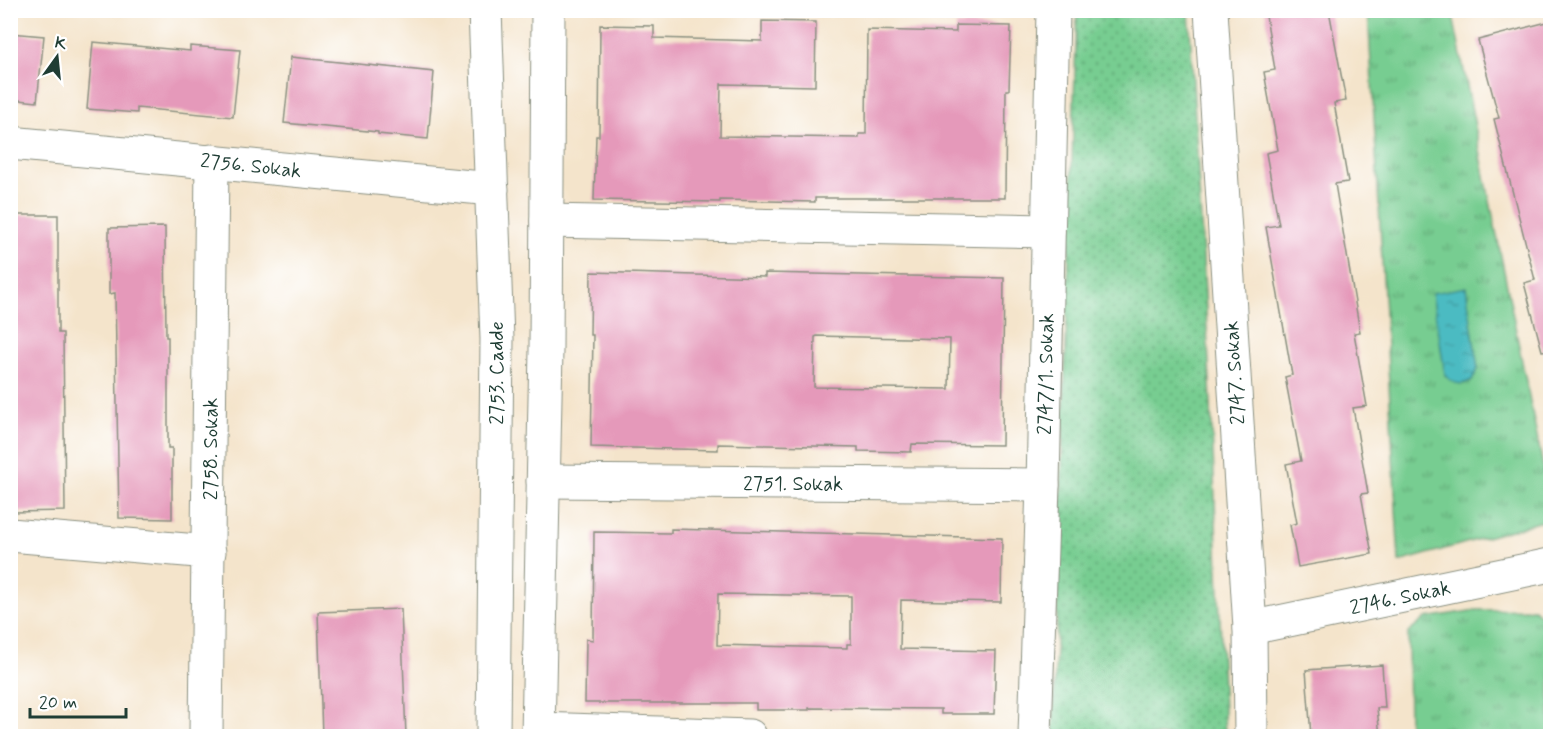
<svg xmlns="http://www.w3.org/2000/svg" width="1561" height="747" viewBox="0 0 1561 747" font-family="Mynerve,sans-serif">
	<style>
		.grass { fill: url(#grass-tufts); stroke: #4b8562; stroke-width: 1.5 }
		.park { fill: url(#park-dots); stroke: #4b8562; stroke-width: 1.5 }
		.water { fill: url(#water-ripples); stroke: #367c7b; stroke-width: 1.5 }
		.building { fill: #e599ba; fill-rule: evenodd }
		.lines { fill: none; stroke-linecap: round; stroke-linejoin: round }
		.minor-casing { stroke: #8a9080; stroke-width: 35 }
		.minor { stroke: #fff; stroke-width: 33 }
		.labels { text-anchor: middle; stroke-width: 4.5; stroke-linejoin: round; paint-order: stroke }
		.street-label { font-size: 20px; fill: #1f3d34; stroke: #fff }
	</style>
	<defs>
		<pattern id="grass-tufts" width="24" height="20" patternUnits="userSpaceOnUse" patternTransform="scale(1.5)"><rect width="24" height="20" fill="#77cd91"/><path d="M3 7l-1-3M5 7V3M7 7l1-3M15 17l-1-3M17 17v-4M19 17l1-3" fill="none" stroke="#61a877"/></pattern>
		<pattern id="park-dots" width="8" height="8" patternUnits="userSpaceOnUse" patternTransform="scale(1.5)"><rect width="8" height="8" fill="#77cd91"/><path d="M2 2h.1M6 6h.1" fill="none" stroke="#61a877" stroke-width="1.8" stroke-linecap="round"/></pattern>
		<pattern id="water-ripples" width="26" height="14" patternUnits="userSpaceOnUse" patternTransform="scale(1.5)"><rect width="26" height="14" fill="#4cbbc2"/><path d="M2 4q2-2 4 0t4 0M15 11q2-2 4 0t4 0" fill="none" stroke="#3f999e"/></pattern>
	</defs>
	<rect width="100%" height="100%" fill="#fff"/>
	<filter id="ink" filterUnits="userSpaceOnUse"><feTurbulence type="fractalNoise" baseFrequency=".0167" numOctaves="2"/><feDisplacementMap in="SourceGraphic" scale="12" xChannelSelector="R" yChannelSelector="G"/><feConvolveMatrix kernelMatrix="1 2 1 2 8 2 1 2 1" color-interpolation-filters="sRGB"/></filter>
	<filter id="wash" filterUnits="userSpaceOnUse"><feTurbulence type="fractalNoise" baseFrequency=".008" numOctaves="4" result="noise"/><feDisplacementMap in="SourceGraphic" scale="24" xChannelSelector="R" yChannelSelector="G"/><feGaussianBlur stdDeviation="1.35" result="paint"/><feColorMatrix in="noise" values="0 0 0 0 0 0 0 0 0 0 0 0 0 0 0 0 0 1.4 0 .05"/><feComposite in="paint" operator="in"/></filter>
	<g filter="url(#wash)">
		<rect width="100%" height="100%" fill="#f4e4cb"/>
		<g class="grass">
			<path d="M 1368,11 L 1452,11 L 1550,501 L 1550,519 L 1399,562 Z"/>
			<path d="M 1534,609 L 1550,625 L 1550,736 L 1409,736 L 1408,633 L 1426,618 L 1476,610 Z"/>
		</g>
		<path class="park" d="M 1077,11 L 1189,11 L 1210,381 L 1225,736 L 1053,736 Z"/>
		<path class="water" d="M 1466,287 L 1478,369 L 1472,380 C 1462,386 1452,385 1445,374 L 1432,293 Z"/>
		<g id="blocks">
			<g class="building">
				<path d="M 1265,10 L 1329,10 L 1346,101 L 1334,103 L 1348,182 L 1335,184 L 1360,332 L 1354,333 L 1367,406 L 1353,408 L 1368,493 L 1361,494 L 1372,554 L 1298,567 L 1290,525 L 1297,523 L 1286,464 L 1301,461 L 1285,377 L 1292,375 L 1266,227 L 1279,225 L 1266,153 L 1278,150 L 1264,72 L 1275,70 Z"/>
				<path d="M 762,21 L 816,22 L 815,86 L 721,84 L 720,136 L 859,138 L 859,134 L 866,134 L 867,30 L 956,32 L 956,25 L 1011,26 L 1009,90 L 1006,90 L 1005,198 L 815,198 L 815,202 L 720,200 L 720,202 L 594,200 L 596,136 L 599,136 L 600,25 L 654,26 L 654,38 L 762,41 Z"/>
				<path d="M 1551,21 L 1551,350 L 1542,351 L 1524,283 L 1535,280 L 1494,119 L 1499,118 L 1478,40 Z"/>
				<path d="M 10,33 L 44,36 L 37,102 L 10,99 Z"/>
				<path d="M 93,42 L 190,51 L 190,46 L 240,50 L 233,117 L 137,108 L 137,113 L 87,109 Z"/>
				<path d="M 291,57 L 434,72 L 428,139 L 378,134 L 378,132 L 284,123 Z"/>
				<path d="M 10,215 L 58,215 L 58,333 L 63,333 L 65,511 L 12,512 Z"/>
				<path d="M 165,227 L 166,337 L 168,337 L 168,448 L 172,448 L 172,519 L 119,518 L 115,293 L 109,294 L 109,228 Z"/>
				<path d="M 591,272 L 765,277 L 765,273 L 1004,278 L 1002,445 L 912,444 L 911,452 L 858,451 L 858,447 L 718,444 L 718,450 L 591,447 L 593,335 L 590,335 ZM 817,336 L 950,339 L 949,389 L 814,387 L 815,337 Z"/>
				<path d="M 671,529 L 1002,538 L 1001,602 L 901,600 L 900,649 L 996,651 L 994,714 L 941,714 L 941,709 L 809,708 L 809,710 L 756,710 L 756,703 L 585,703 L 586,639 L 593,640 L 594,532 L 671,533 ZM 718,594 L 851,596 L 851,644 L 847,644 L 847,648 L 717,645 Z"/>
				<path d="M 401,609 L 406,736 L 322,736 L 318,612 Z"/>
				<path d="M 1382,665 L 1385,708 L 1377,708 L 1380,736 L 1311,736 L 1306,670 Z"/>
			</g>
		</g>
	</g>
	<g filter="url(#ink)">
		<use href="#blocks" fill-opacity="0" stroke="#8a9080" stroke-width="1.5"/>
		<g class="lines">
			<defs>
				<g id="minor">
					<path d="M 485,10 L 497,339 L 493,736"/>
					<path d="M 1211,10 L 1250,628 L 1251,736"/>
					<path d="M 10,143 L 492,189"/>
					<path d="M 547,221 L 1048,231"/>
					<path d="M 543,481 L 1043,485"/>
					<path d="M 10,535 L 209,552"/>
					<path d="M 1250,628 L 1550,565"/>
					<path d="M 538,729 L 750,736"/>
					<path d="M 206,736 L 212,161"/>
					<path d="M 538,736 L 546,350 L 548,10"/>
					<path d="M 1035,736 L 1043,485 L 1053,10"/>
				</g>
			</defs>
			<use href="#minor" class="minor-casing"/>
			<use href="#minor" class="minor"/>
		</g>
	</g>
	<g class="labels">
		<g class="street-label">
			<text transform="translate(251 165) rotate(6)" y="7">2756. Sokak</text>
			<text transform="translate(496 373) rotate(-90)" y="7">2753. Cadde</text>
			<text transform="translate(1234 373) rotate(-94)" y="7">2747. Sokak</text>
			<text transform="translate(1045 374) rotate(-89)" y="7">2747/1. Sokak</text>
			<text transform="translate(210 449) rotate(-90)" y="7">2758. Sokak</text>
			<text x="793" y="490">2751. Sokak</text>
			<text transform="translate(1400 597) rotate(-12)" y="7">2746. Sokak</text>
		</g>
	</g>
	<rect width="1561" height="747" fill="none" stroke="#fff" stroke-width="36"/>
	<g transform="translate(57 57) rotate(15)" stroke="#ffffff" stroke-width="4.5" paint-order="stroke">
	<path d="M0-4.5L10 22L0 15L-10 22Z" fill="#1f3d34"/>
	<text y="-9" font-size="16" font-weight="bold" text-anchor="middle" fill="#1f3d34">K</text>
	</g>
	<path d="M30 708v9h96v-9" fill="none" stroke="#1f3d34" stroke-width="3"/>
	<text x="39" y="708" font-size="18" fill="#1f3d34" stroke="#ffffff" stroke-width="4.5" paint-order="stroke">20 m</text>
</svg>
